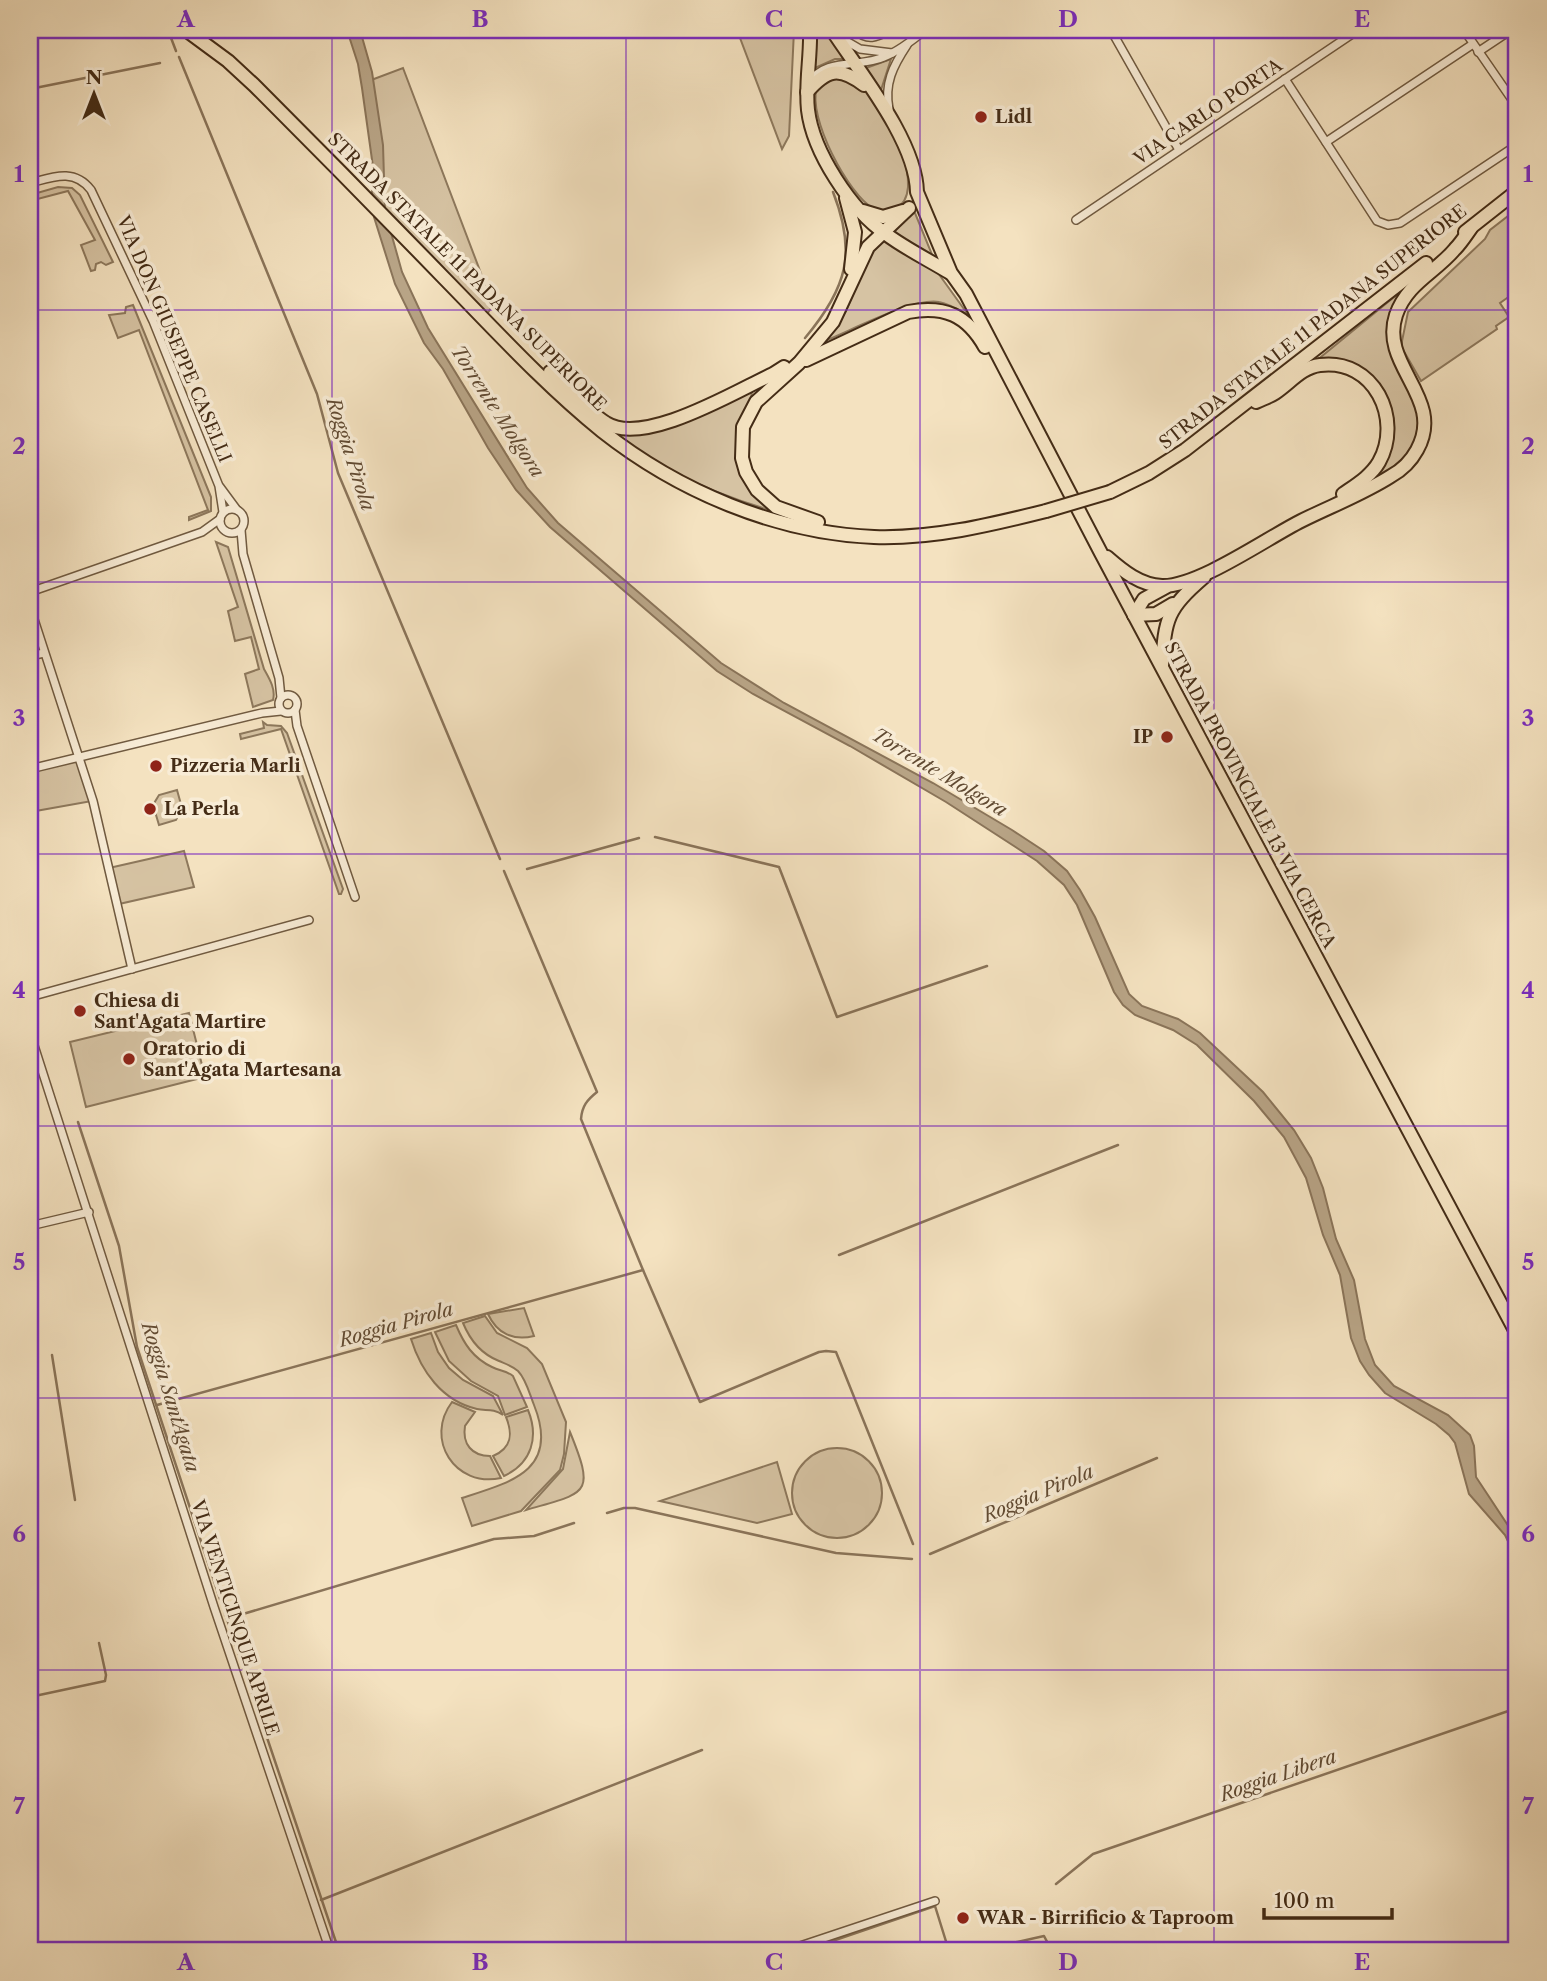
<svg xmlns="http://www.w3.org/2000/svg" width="1547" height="1981" viewBox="0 0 1547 1981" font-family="'Libre Caslon Text',serif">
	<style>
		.green { fill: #d6c3a3; stroke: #8d785c; stroke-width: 2 }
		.water { fill: #b8a486; stroke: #8a7459; stroke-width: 2 }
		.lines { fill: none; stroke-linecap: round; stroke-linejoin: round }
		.stream { stroke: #8a7459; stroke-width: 2.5 }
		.street-casing { stroke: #705a40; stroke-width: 10 }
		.primary-casing { stroke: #442c16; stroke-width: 16 }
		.street { stroke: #f8ecd6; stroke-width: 7 }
		.primary { stroke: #f4e2c0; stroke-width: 12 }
		.primary-bridge-casing { stroke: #442c16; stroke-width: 16; stroke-linecap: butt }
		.primary-bridge { stroke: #f4e2c0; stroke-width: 12 }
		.grid { fill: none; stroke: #7b2cbf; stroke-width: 2; stroke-opacity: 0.55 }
		.poi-dot { fill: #8f2418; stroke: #f8ecd6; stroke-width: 2.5 }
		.labels { text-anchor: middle; stroke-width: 7; stroke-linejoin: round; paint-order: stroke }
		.street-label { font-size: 18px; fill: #442c16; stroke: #f8ecd6 }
		.poi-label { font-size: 18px; font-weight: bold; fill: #442c16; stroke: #f8ecd6; text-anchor: start }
		.water-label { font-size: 19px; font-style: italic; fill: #614a32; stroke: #f8ecd6 }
		.neatline { fill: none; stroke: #7b2cbf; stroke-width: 2.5 }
		.grid-label { font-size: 23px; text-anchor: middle; font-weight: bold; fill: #7b2cbf }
	</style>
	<rect width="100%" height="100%" fill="#f4e2c0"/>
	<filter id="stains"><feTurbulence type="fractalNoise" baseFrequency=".00286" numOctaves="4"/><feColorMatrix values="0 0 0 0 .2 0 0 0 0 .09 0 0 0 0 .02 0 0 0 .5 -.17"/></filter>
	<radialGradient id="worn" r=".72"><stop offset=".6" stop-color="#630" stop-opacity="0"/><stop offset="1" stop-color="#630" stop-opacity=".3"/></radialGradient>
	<g class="green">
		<path d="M 737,30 L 794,30 L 789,136 L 782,149 Z"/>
		<path d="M 817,30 L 826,30 L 846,59 L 835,59 L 815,68 Z"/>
		<path d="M 891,59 L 881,90 L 866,68 Z"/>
		<path d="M 403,68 L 493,305 L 484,319 L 381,213 L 366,82 Z"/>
		<path d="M 834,76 C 841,78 850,78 855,82 C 880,98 927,181 900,206 C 892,208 882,213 874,209 C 848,195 807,116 817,88 Z"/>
		<path d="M 58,187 L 72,188 L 80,195 L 113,262 L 106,265 L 101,262 L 96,264 L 95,270 L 91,271 L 81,245 L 95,240 L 68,191 L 30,201 L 30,195 Z"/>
		<path d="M 1517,209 L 1517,291 L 1500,303 L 1509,317 L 1496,326 L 1497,329 L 1421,381 L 1402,348 L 1402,341 L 1408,312 L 1485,239 L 1490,230 Z"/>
		<path d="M 913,213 L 915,213 L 933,257 L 893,232 Z"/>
		<path d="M 882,239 L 938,273 L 969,316 C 959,310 950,304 939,302 C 915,297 852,330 827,340 L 846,311 L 871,252 Z"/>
		<path d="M 1399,293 C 1398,301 1391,310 1391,319 C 1391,328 1398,341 1401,350 C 1421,412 1439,446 1369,482 C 1375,473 1383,464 1388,455 C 1400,430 1393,391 1369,375 C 1358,368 1330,364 1316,361 Z"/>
		<path d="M 133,305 L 211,497 L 211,511 L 189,520 L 189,517 L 208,510 L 139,330 L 118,338 L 109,315 L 125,313 L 126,307 Z"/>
		<path d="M 753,387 L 750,402 L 740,422 L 738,458 L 773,511 C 714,494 654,468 608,427 L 622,431 Z"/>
		<path d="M 216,542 L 228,547 L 264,669 C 269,678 276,689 273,700 L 253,707 L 245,674 L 259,669 L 251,637 L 235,641 L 228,611 L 238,607 Z"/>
		<path d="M 263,722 L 267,725 L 281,726 L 287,733 L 343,889 L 341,894 L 339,894 L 281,729 L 241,739 L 240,734 L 264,728 Z"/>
		<path d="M 77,758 L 92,801 L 30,812 L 30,769 Z"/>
		<path d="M 177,790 L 182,808 L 176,820 L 159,825 L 153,805 L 159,795 Z"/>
		<path d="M 184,851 L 194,887 L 119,904 L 109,868 Z"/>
		<path d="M 189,1013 L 205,1077 L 86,1107 L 70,1042 Z"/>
		<path d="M 524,1308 L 534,1336 C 514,1341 497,1334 488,1314 Z"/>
		<path d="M 485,1316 L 497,1333 L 527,1348 L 542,1364 L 566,1422 L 564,1454 L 560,1470 L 521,1511 L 472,1526 L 462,1498 C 512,1482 560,1470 534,1405 C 530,1395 526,1379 518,1371 C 512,1366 506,1364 499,1361 C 481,1354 470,1340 463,1323 Z"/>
		<path d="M 456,1325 C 464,1344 473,1358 492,1367 C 500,1371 507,1371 513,1376 L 527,1407 L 505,1415 L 498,1396 L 471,1381 L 449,1361 L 435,1332 Z"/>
		<path d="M 431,1333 L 438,1352 L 449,1368 L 463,1380 L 493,1396 L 503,1415 C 493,1408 486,1411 477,1409 C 442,1401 421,1371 411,1339 Z"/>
		<path d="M 452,1402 L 475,1412 L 465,1426 C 462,1444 472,1456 490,1456 L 501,1478 C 455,1488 424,1439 452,1402 Z"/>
		<path d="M 528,1410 C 539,1437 532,1463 504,1476 L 493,1456 C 512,1448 513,1434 506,1417 Z"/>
		<path d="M 570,1432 C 596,1496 587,1492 526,1510 L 563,1469 Z"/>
		<circle cx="837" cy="1493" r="45"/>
		<path d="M 777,1462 L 792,1514 L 757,1523 L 660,1501 Z"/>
	</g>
	<path class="water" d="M 347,30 L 360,30 L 372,72 L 383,145 L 385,211 L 402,272 L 428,328 L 527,488 L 558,523 L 721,663 L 784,703 L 933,783 L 1012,830 L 1044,851 L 1067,871 L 1080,890 L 1095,917 L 1129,994 L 1142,1006 L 1178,1019 L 1200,1033 L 1263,1092 L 1294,1130 L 1311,1158 L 1323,1188 L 1336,1239 L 1354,1280 L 1365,1339 L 1375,1365 L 1394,1386 L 1448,1415 L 1470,1435 L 1474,1446 L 1476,1477 L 1511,1530 L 1517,1544 L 1517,1560 L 1505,1535 L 1469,1494 L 1455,1443 L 1449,1435 L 1436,1424 L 1385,1393 L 1369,1375 L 1360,1361 L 1351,1338 L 1340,1275 L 1323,1235 L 1306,1178 L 1284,1137 L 1254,1101 L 1197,1045 L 1173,1030 L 1135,1015 L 1123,1005 L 1114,992 L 1077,905 L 1064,885 L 1037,861 L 946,802 L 850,746 L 753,694 L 717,671 L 550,527 L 516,490 L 488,448 L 443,369 L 424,343 L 395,284 L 374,217 L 372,192 L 374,174 L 362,88 L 358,64 Z"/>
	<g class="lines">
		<g class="stream">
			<path d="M 168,30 L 176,51"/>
			<path d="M 179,57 L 317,394 L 338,473 L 500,859"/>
			<path d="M 30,89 L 160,63"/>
			<path d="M 805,338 C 847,288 857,253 833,192"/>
			<path d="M 655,837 L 779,867 L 837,1017 L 987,966"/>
			<path d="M 527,869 L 639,838"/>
			<path d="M 78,1122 L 119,1246 L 137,1347 L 220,1599"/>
			<path d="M 839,1255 L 1118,1145"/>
			<path d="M 643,1270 L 700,1402 L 819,1352 L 826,1351 L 836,1352 L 913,1544"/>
			<path d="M 52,1355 L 75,1500"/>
			<path d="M 157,1405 L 643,1270 L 581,1119 C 582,1106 587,1100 597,1092 L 504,871"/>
			<path d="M 607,1513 L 624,1508 L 635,1508 L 836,1553 L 912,1559"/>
			<path d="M 930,1554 L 1157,1458"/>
			<path d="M 225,1613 L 339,1951"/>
			<path d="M 225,1615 L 243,1614 L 494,1539 L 534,1536 L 574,1523"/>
			<path d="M 30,1697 L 105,1681 L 106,1675 L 99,1643"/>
			<path d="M 1056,1884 L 1093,1854 L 1517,1708"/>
			<path d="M 321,1900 L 702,1750"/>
			<path d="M 803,1951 L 935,1906 L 949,1951"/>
			<path d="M 976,1951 L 1044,1936 L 1052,1951"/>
			<path d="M 1486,1951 L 1517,1942"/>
		</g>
		<defs>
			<g id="street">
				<path d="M 855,30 C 868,42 877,37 891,30"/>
				<path d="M 1111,30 L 1179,150"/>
				<path d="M 1464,30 L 1515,104"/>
				<path d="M 841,38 L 860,49 L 892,53"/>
				<path d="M 1478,52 L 1511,30"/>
				<path d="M 1285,79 L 1377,221 L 1388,225 L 1400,223 L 1517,145"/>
				<path d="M 809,83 C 825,57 860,68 884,57 C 899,51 913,40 925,30"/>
				<path d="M 1517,101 L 1514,111 L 1517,117"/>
				<path d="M 889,109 C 884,84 893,66 907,45"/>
				<path d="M 1326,142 L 1473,44"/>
				<path d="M 30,183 C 53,177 74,168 91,190 L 153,321 L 219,486 L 223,512"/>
				<path d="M 1076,220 L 1358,30"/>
				<path d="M 220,487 L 237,510"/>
				<circle cx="232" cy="521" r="12"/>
				<path d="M 241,530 L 243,554 L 279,678 L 281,698"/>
				<path d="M 30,592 L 202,532 L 220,519"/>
				<path d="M 30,607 L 93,801 L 132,969"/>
				<path d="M 30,656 L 44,653"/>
				<circle cx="288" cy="704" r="9"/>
				<path d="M 295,710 L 297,726 L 355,897"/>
				<path d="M 30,769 L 262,713 L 281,711"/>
				<path d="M 30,997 L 309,920"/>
				<path d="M 30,1033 L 214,1607 L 330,1951"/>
				<path d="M 30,1226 L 89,1212"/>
				<path d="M 785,1951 L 935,1901"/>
			</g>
			<g id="primary">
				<path d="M 186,30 L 228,61 L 254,85 C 317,148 380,212 443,277 C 494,329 545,385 602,431 C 678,491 776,533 874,537 C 932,539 990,525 1046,511"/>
				<path d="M 810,30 C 811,57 805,83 808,110 C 813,152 851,210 886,234 C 906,249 929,260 950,273"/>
				<path d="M 832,30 C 860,73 916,141 917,192 L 951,273 L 966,294 L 1101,553 L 1517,1334"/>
				<path d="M 807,92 C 827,69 839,66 864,85"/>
				<path d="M 846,198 L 855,232 L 851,269"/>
				<path d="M 863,211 L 883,217 L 903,211"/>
				<path d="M 1465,232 L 1517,191"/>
				<path d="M 806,360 L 908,312 C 944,305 967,315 985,347"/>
				<path d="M 550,372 C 568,388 586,411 606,423 C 644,447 736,391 773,374 L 784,367"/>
				<path d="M 1256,402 C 1262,399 1269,397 1275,393 C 1290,383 1302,367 1320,365 C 1374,358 1403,419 1379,462 C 1371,476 1356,485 1343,494"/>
				<path d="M 1110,492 L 1149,473 L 1185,450 L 1426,263"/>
				<path d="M 818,522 L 776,507 L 757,490 L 746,472 L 742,458 L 743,427 L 756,402 L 799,363 L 833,322 L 868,247 L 909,208"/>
				<path d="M 1107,557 C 1123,571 1140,585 1162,586 C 1198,587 1267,538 1301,521 C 1331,506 1363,494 1391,476 C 1402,470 1411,461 1417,450 C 1446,398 1379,366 1396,315 C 1407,283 1435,273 1455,249 C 1461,243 1466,235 1471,228"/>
				<path d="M 1134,615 L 1156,614 L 1173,604"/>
				<path d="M 1134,615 L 1144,599 L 1166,587"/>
				<path d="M 1162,666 C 1165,618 1167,609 1204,577"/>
			</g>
		</defs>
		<use href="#street" class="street-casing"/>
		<use href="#primary" class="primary-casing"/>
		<use href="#street" class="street"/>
		<use href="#primary" class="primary"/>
		<defs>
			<path id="primary-bridge" d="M 1046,511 L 1110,492"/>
		</defs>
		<use href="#primary-bridge" class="primary-bridge-casing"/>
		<use href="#primary-bridge" class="primary-bridge"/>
	</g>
	<path class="grid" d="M 332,30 L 332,1951M 626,30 L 626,1951M 920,30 L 920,1951M 1214,30 L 1214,1951M 30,310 L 1517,310M 30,582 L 1517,582M 30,854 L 1517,854M 30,1126 L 1517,1126M 30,1398 L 1517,1398M 30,1670 L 1517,1670"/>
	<g class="poi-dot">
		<circle cx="981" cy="117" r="7"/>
		<circle cx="1167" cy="737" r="7"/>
		<circle cx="156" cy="766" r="7"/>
		<circle cx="150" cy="809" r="7"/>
		<circle cx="80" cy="1011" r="7"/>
		<circle cx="129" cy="1059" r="7"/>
		<circle cx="963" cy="1918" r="7"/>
	</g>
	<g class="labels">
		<g class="street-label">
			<text transform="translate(1208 112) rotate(-34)" y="6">VIA CARLO PORTA</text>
			<text transform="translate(467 272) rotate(45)" y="6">STRADA STATALE 11 PADANA SUPERIORE</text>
			<text transform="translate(1313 327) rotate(-38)" y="6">STRADA STATALE 11 PADANA SUPERIORE</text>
			<text transform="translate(174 339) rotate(67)" y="6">VIA DON GIUSEPPE CASELLI</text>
			<text transform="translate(1250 795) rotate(62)" y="6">STRADA PROVINCIALE 13 VIA CERCA</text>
			<text transform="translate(235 1618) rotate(72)" y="6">VIA VENTICINQUE APRILE</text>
		</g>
		<g class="poi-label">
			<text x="995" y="123">Lidl</text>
			<text x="1153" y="743" text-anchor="end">IP</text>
			<text x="170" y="772">Pizzeria Marli</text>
			<text x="164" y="815">La Perla</text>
			<text x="94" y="1007">Chiesa di<tspan x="94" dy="21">Sant'Agata Martire</tspan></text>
			<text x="143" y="1055">Oratorio di<tspan x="143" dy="21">Sant'Agata Martesana</tspan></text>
			<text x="977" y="1924">WAR - Birrificio &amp; Taproom</text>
		</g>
		<g class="water-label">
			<text transform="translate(498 411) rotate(57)" y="7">Torrente Molgora</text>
			<text transform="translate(351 454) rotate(72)" y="7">Roggia Pirola</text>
			<text transform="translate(940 772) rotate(31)" y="7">Torrente Molgora</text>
			<text transform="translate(396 1324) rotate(-16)" y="7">Roggia Pirola</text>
			<text transform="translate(171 1397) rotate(73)" y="7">Roggia Sant'Agata</text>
			<text transform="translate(1038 1493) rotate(-23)" y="7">Roggia Pirola</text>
			<text transform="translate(1278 1775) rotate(-19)" y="7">Roggia Libera</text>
		</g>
	</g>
	<rect width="1547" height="1981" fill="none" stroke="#f4e2c0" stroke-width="77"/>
	<g transform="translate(94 94)" stroke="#f8ecd6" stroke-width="5" paint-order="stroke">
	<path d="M0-5L12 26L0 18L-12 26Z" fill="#442c16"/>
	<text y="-10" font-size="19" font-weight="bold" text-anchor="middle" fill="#442c16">N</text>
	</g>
	<path d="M1264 1908v10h128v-10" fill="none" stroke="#442c16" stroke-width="3.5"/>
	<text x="1274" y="1908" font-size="21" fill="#442c16" stroke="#f8ecd6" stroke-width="5" paint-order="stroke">100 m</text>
	<rect x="38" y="38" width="1470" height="1904" class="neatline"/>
	<g class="grid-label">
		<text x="186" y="27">A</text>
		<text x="480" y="27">B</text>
		<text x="774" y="27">C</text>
		<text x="1068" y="27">D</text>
		<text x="1362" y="27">E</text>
		<text x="19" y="182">1</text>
		<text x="1528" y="182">1</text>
		<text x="19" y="454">2</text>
		<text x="1528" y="454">2</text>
		<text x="19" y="726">3</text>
		<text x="1528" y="726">3</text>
		<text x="19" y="998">4</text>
		<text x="1528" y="998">4</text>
		<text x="19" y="1270">5</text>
		<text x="1528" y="1270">5</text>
		<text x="19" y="1542">6</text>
		<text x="1528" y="1542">6</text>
		<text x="19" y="1814">7</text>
		<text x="1528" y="1814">7</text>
		<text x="186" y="1970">A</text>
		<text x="480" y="1970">B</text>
		<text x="774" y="1970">C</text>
		<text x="1068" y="1970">D</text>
		<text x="1362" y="1970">E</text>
	</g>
	<rect width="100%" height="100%" filter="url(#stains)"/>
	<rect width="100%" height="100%" fill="url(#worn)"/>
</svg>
